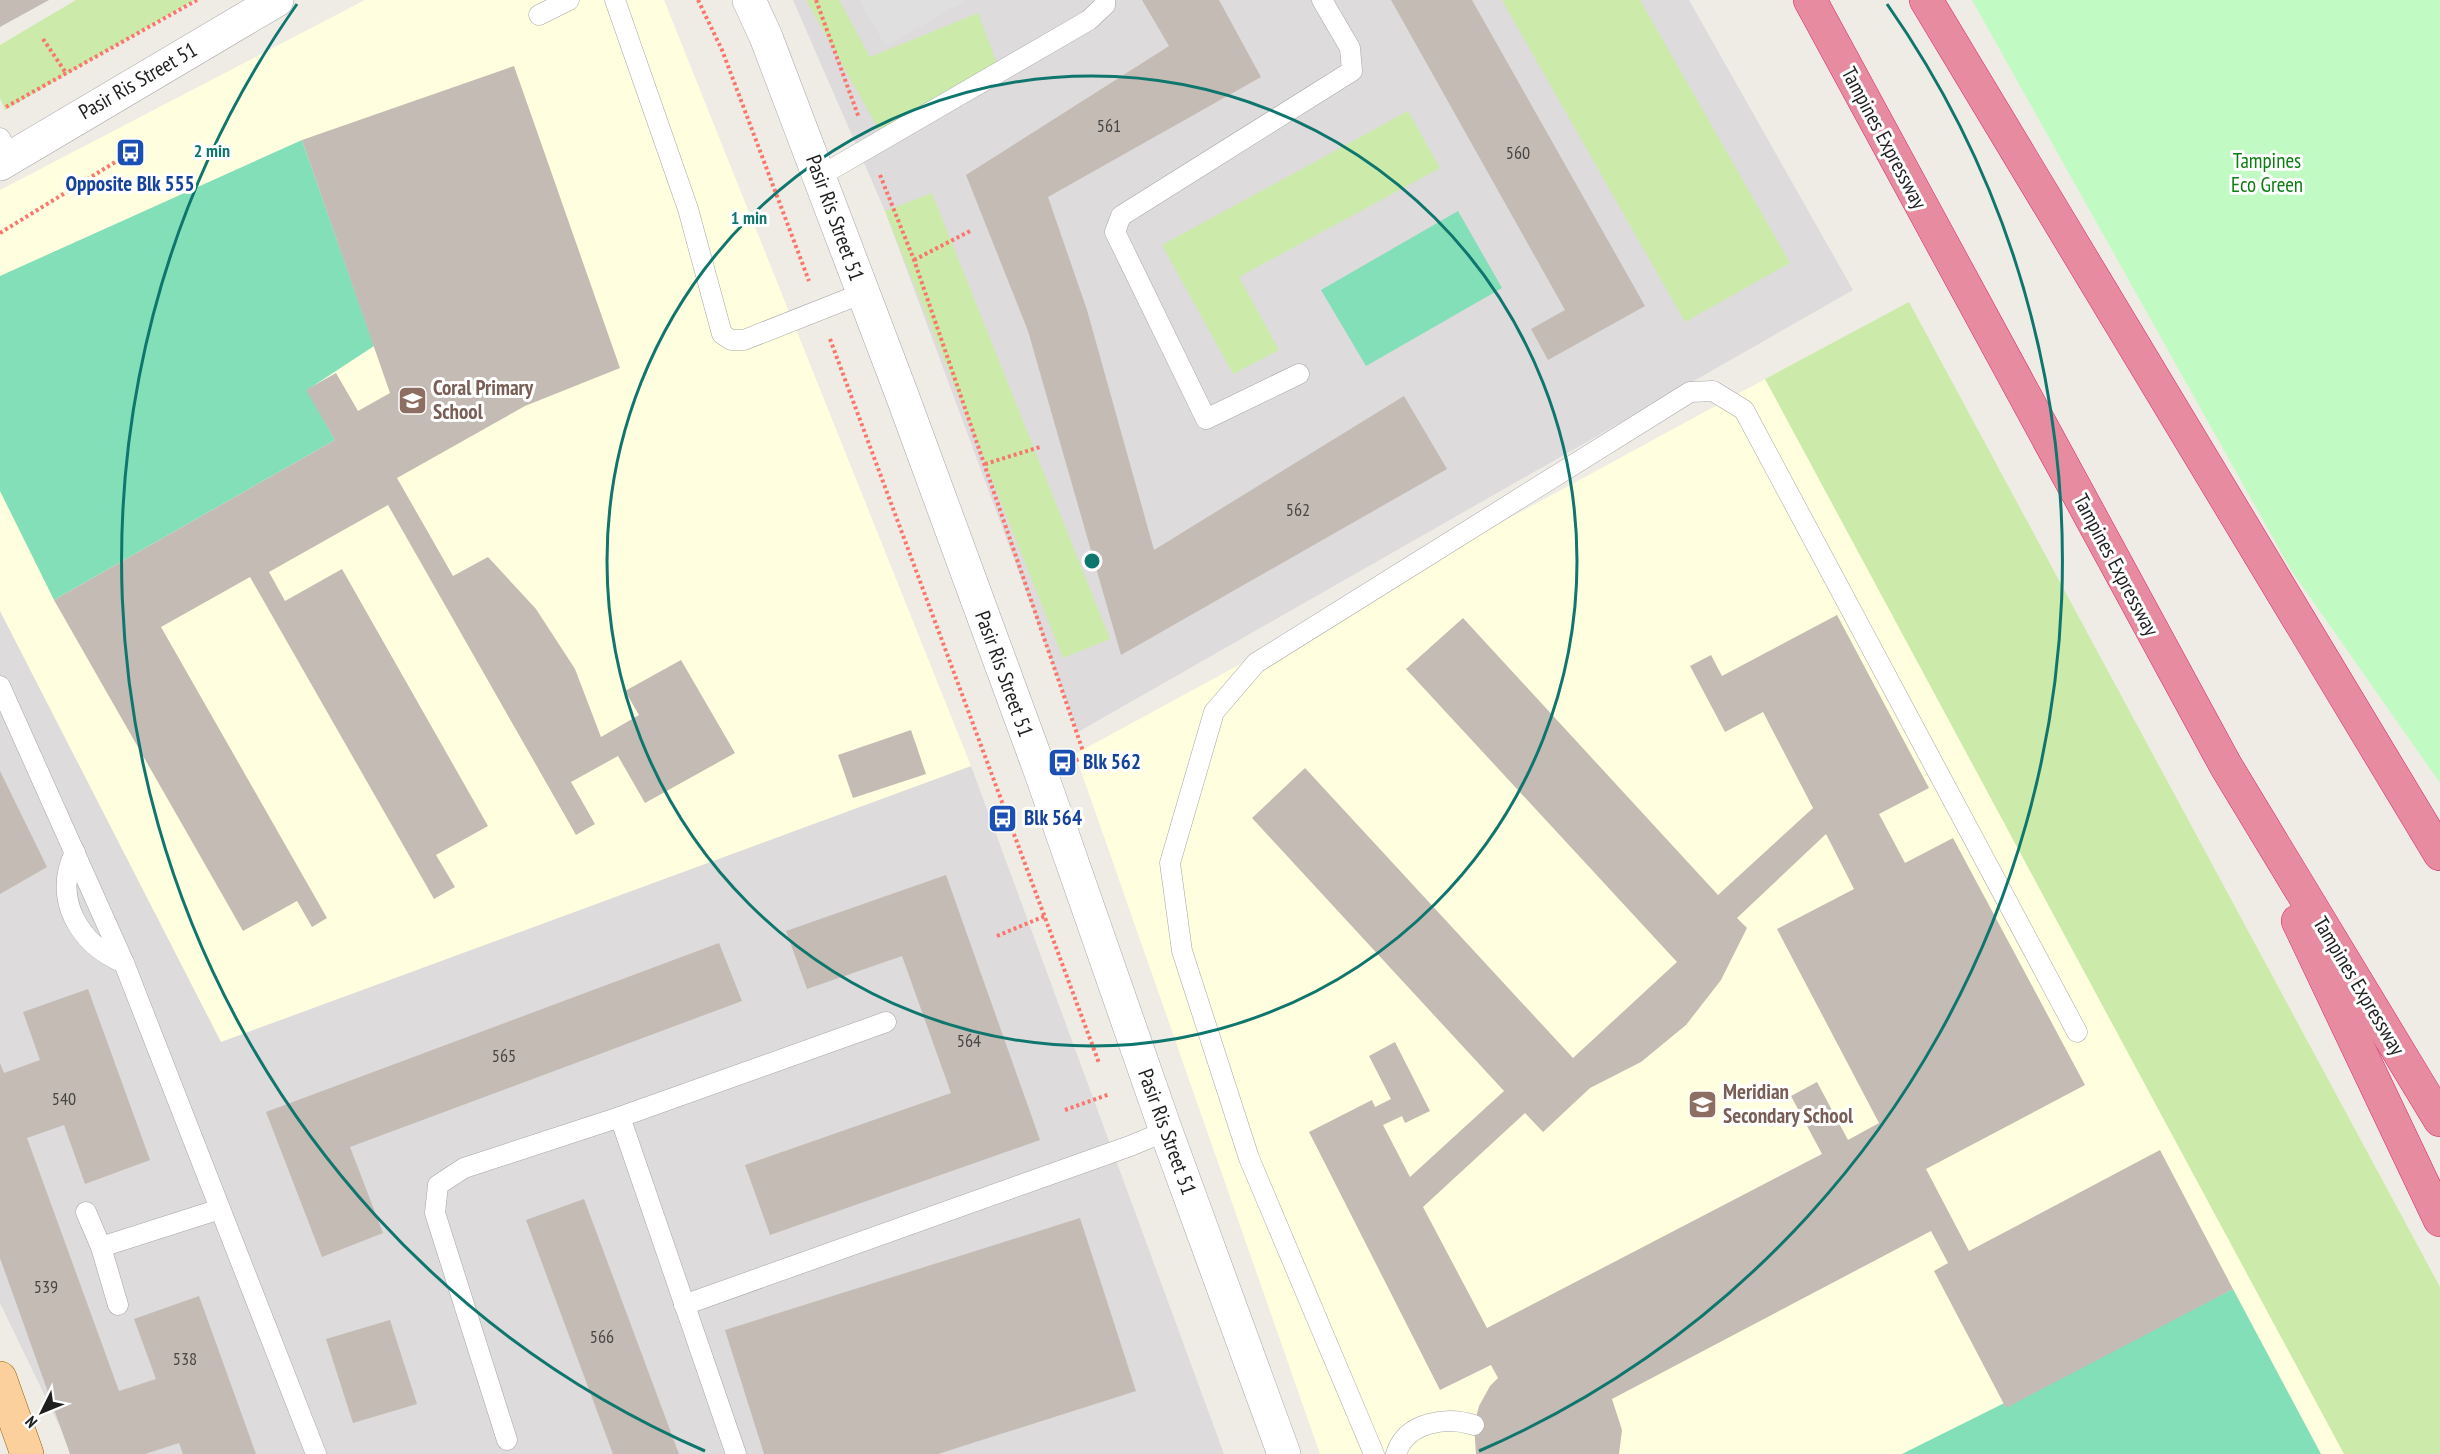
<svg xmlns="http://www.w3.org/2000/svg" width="2440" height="1454" viewBox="0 0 2440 1454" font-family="'PT Sans Narrow',sans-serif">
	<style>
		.residential { fill: #dddbdc }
		.education { fill: #fffede }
		.grass { fill: #cceaaa }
		.park { fill: #c2fac4 }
		.pitch { fill: #82dfb8 }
		.parking { fill: #dfdfdf }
		.building { fill: #c4bbb4; fill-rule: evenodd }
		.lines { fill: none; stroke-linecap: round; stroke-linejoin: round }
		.service-casing { stroke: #a6a6a6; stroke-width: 21 }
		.minor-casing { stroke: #a6a6a6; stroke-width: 34 }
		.primary-casing { stroke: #996100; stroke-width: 34 }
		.motorway-casing { stroke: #dc2469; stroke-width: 34 }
		.path { stroke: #fa756b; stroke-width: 4; stroke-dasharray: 3 3; stroke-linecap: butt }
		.service { stroke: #fff; stroke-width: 20 }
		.minor { stroke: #fff; stroke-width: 33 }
		.primary { stroke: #fcd09d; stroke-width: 33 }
		.motorway { stroke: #e78ca0; stroke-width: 33 }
		.ring { fill: none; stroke: #0f766e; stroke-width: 3 }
		.labels { text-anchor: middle; stroke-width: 6; stroke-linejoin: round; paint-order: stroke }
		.number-label { font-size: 18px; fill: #484644 }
		.street-label { font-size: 21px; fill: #1f1f1f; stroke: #fff }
		.park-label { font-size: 21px; fill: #0b7e11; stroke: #fff }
		.transit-label { font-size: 21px; font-weight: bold; fill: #164399; stroke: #fff; text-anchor: start }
		.education-label { font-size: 21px; font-weight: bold; fill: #785e54; stroke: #fff; text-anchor: start }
		.centre { fill: #0f766e; stroke: #fff; stroke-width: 3 }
		.ring-label { font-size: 18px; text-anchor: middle; font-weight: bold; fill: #0f766e; stroke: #fff; stroke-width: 6; stroke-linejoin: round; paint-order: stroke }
	</style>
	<rect width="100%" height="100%" fill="#efece5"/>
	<g class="residential">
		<path d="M 793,0 L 1689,0 L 1853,290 L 1078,732 L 885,211 Z"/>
		<path d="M 0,568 L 221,1041 L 971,766 L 1224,1454 L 73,1454 L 0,1303 Z"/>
	</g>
	<g class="education">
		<path d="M 365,0 L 664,0 L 971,766 L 221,1042 L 0,611 L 0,190 Z"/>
		<path d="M 1793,364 L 2402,1454 L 1320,1454 L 1075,754 Z"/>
	</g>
	<g class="grass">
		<path d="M 76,0 L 194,0 L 5,110 L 0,98 L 0,45 Z"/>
		<path d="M 806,0 L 839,0 L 870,57 L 978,13 L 1000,72 L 884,139 Z"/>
		<path d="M 1502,0 L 1640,0 L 1790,263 L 1685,322 Z"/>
		<path d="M 1408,111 L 1440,168 L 1239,277 L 1279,350 L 1233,374 L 1162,245 Z"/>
		<path d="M 932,193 L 1110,639 L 1063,658 L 885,211 Z"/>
		<path d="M 1909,302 L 2440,1287 L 2440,1454 L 2344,1454 L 1765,379 Z"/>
	</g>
	<path class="park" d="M 1972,0 L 2440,0 L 2440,783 L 2291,570 Z"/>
	<g class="pitch">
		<path d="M 302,140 L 374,346 L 307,390 L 335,440 L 54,600 L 0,491 L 0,276 Z"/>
		<path d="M 1458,211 L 1502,288 L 1366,366 L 1321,290 Z"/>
		<path d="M 2233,1289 L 2321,1454 L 1902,1454 Z"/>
	</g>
	<path class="parking" d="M 859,0 L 966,0 L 886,47 Z"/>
	<g class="building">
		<path d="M 0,0 L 49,0 L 0,27 Z"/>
		<path d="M 1142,0 L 1219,0 L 1261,77 L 1048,197 L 1087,310 L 1154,550 L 1404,396 L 1447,469 L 1121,655 L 1028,331 L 966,175 L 1169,46 Z"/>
		<path d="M 1391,0 L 1472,0 L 1645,306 L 1548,360 L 1531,329 L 1565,310 Z"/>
		<path d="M 514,66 L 620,368 L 525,406 L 397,478 L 453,576 L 488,557 L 536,609 L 575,669 L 601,737 L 639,715 L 625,691 L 681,660 L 735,753 L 645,803 L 618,756 L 571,782 L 595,824 L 576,835 L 388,505 L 269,572 L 285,601 L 342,569 L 488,826 L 436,855 L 455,887 L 434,899 L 250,577 L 161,627 L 327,918 L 312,927 L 297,901 L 243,931 L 54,600 L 335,440 L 306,390 L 336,373 L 358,411 L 390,393 L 302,140 Z"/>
		<path d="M 1837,615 L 1929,788 L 1879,814 L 1905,863 L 1953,838 L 2085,1085 L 1926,1169 L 1969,1251 L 2160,1150 L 2233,1289 L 2006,1408 L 1934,1271 L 1948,1263 L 1931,1231 L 1612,1399 L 1622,1430 L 1619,1454 L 1476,1454 L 1474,1425 L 1479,1406 L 1490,1386 L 1498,1378 L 1491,1365 L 1440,1390 L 1309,1132 L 1372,1100 L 1375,1107 L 1391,1099 L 1369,1056 L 1395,1042 L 1430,1111 L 1405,1123 L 1402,1116 L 1383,1125 L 1410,1177 L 1504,1091 L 1252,818 L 1305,768 L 1573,1058 L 1677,962 L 1406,669 L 1463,618 L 1718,895 L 1813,808 L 1763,712 L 1725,732 L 1690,666 L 1711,655 L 1722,676 ZM 1826,834 L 1854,889 L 1777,929 L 1879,1123 L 1848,1140 L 1817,1082 L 1791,1096 L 1822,1154 L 1487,1328 L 1423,1207 L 1525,1113 L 1543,1132 L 1590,1088 L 1641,1062 L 1686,1025 L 1721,980 L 1747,928 L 1737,918 Z"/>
		<path d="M 911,730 L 926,774 L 853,798 L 838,755 Z"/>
		<path d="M 0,771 L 47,867 L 0,894 Z"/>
		<path d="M 946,875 L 1040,1140 L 770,1235 L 745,1165 L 951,1093 L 902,956 L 807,989 L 786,931 Z"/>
		<path d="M 719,943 L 742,1001 L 350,1147 L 383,1233 L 322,1257 L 266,1112 Z"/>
		<path d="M 88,989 L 150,1160 L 85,1184 L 64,1125 L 27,1138 L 119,1391 L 156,1379 L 134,1319 L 199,1296 L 256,1454 L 183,1454 L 179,1443 L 145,1454 L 70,1454 L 29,1339 L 0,1258 L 0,1063 L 4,1073 L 40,1060 L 23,1012 Z"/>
		<path d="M 584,1199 L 679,1454 L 613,1454 L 526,1220 Z"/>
		<path d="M 1080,1218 L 1136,1391 L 938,1454 L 764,1454 L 725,1330 Z"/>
		<path d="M 390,1320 L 417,1404 L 353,1423 L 326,1339 Z"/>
	</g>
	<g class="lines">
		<defs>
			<g id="service">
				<path d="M 615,0 L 688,209 L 722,334 L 731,340 L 744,340 L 863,293"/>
				<path d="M 539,15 L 569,0"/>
				<path d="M 0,138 L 11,158"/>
				<path d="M 820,176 L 1089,20 L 1105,5 L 1105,0"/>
				<path d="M 1299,374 L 1206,419 L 1115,232 L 1121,216 L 1352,71 L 1350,48 L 1322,0"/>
				<path d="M 0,686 L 124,963 L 316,1454"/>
				<path d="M 75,852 C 52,899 79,944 124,963"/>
				<path d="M 620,1117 L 736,1454"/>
				<path d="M 86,1212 L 101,1247 L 118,1305"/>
				<path d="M 101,1247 L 220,1209"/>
				<path d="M 684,1305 L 1130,1146 L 1166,1131"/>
				<path d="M 507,1440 L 435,1213 L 438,1185 L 464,1168 L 620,1117 L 886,1022"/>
				<path d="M 1374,1454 L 1249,1158 L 1182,951 L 1170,863 L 1214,712 L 1256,663 L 1690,392 L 1713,391 L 1744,410 L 2077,1032"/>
				<path d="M 1396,1454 C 1406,1422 1446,1416 1474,1425"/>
			</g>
			<g id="minor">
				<path d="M 749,0 L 766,37 L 902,395 L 1041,773 L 1166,1131 L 1284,1454"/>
				<path d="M 0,164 L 277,0"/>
			</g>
			<path id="primary" d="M 0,1378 L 27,1454"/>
			<g id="motorway">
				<path d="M 1810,0 L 2226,766 L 2440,1120"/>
				<path d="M 1926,0 L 2440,854"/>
				<path d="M 2298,921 L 2440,1220"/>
			</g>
		</defs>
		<use href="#service" class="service-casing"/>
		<use href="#minor" class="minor-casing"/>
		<use href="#primary" class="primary-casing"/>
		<use href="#motorway" class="motorway-casing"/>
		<g class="path">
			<path d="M 698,0 L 722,50 L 809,281"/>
			<path d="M 816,0 L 859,118"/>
			<path d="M 43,39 L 66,73"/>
			<path d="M 6,107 L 197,0"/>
			<path d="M 880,175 L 914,260 L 1085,757 L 1074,761"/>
			<path d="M 0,233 L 130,153"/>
			<path d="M 914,260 L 972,230"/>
			<path d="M 830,339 L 1099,1063"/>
			<path d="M 985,464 L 1040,447"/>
			<path d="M 997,936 L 1045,916"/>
			<path d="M 1065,1110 L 1110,1094"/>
		</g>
		<use href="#service" class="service"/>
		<use href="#minor" class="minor"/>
		<use href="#primary" class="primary"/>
		<use href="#motorway" class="motorway"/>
	</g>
	<g class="ring">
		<circle cx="1092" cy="561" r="485"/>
		<path d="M705 1451A971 971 0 0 1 297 4M1887 4A971 971 0 0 1 1479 1451"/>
	</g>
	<defs>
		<symbol id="bus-square" viewBox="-11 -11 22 22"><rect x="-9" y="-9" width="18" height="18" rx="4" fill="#1a4fb4" stroke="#fff"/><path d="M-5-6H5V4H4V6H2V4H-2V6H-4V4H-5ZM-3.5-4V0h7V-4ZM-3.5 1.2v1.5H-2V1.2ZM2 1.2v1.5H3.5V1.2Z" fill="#fff"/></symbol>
		<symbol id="school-square" viewBox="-11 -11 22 22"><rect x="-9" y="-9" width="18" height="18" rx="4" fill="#8d6e63" stroke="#fff"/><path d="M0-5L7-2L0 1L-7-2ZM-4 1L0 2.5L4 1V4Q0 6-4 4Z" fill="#fff"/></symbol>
	</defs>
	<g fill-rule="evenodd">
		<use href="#bus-square" x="114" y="136" width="33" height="33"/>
		<use href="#school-square" x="396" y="384" width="33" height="33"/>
		<use href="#bus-square" x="1046" y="746" width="33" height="33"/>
		<use href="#bus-square" x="986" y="802" width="33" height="33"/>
		<use href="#school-square" x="1686" y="1088" width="33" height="33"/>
	</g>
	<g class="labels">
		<g class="number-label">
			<text x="1109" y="132">561</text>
			<text x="1518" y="159">560</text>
			<text x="1298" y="516">562</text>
			<text x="969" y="1047">564</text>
			<text x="504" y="1062">565</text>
			<text x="64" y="1105">540</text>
			<text x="46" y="1293">539</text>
			<text x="602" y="1343">566</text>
			<text x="185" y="1365">538</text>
		</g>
		<g class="street-label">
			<text transform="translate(138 81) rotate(-30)" y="7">Pasir Ris Street 51</text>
			<text transform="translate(1884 138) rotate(62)" y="7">Tampines Expressway</text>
			<text transform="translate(835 218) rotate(70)" y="7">Pasir Ris Street 51</text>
			<text transform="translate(2116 565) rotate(62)" y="7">Tampines Expressway</text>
			<text transform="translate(1004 674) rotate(70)" y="7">Pasir Ris Street 51</text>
			<text transform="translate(2359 986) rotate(59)" y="7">Tampines Expressway</text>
			<text transform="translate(1167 1132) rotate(70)" y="7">Pasir Ris Street 51</text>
		</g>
		<g class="park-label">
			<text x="2267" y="168">Tampines<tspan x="2267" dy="24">Eco Green</tspan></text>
		</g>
		<g class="transit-label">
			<text x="130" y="191" text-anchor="middle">Opposite Blk 555</text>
			<text x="1083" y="769">Blk 562</text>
			<text x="1024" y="825">Blk 564</text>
		</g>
		<g class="education-label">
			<text x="433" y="395">Coral Primary<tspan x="433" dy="24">School</tspan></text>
			<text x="1723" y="1099">Meridian<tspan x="1723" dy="24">Secondary School</tspan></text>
		</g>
	</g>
	<circle cx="1092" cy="561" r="9" class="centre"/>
	<g class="ring-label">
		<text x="212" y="157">2 min</text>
		<text x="749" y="224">1 min</text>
	</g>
	<g transform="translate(42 1412) rotate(227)" stroke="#ffffff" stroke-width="4.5" paint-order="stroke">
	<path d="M0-4.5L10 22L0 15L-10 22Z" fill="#1f1f1f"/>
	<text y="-9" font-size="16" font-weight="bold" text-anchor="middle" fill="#1f1f1f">N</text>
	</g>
</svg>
